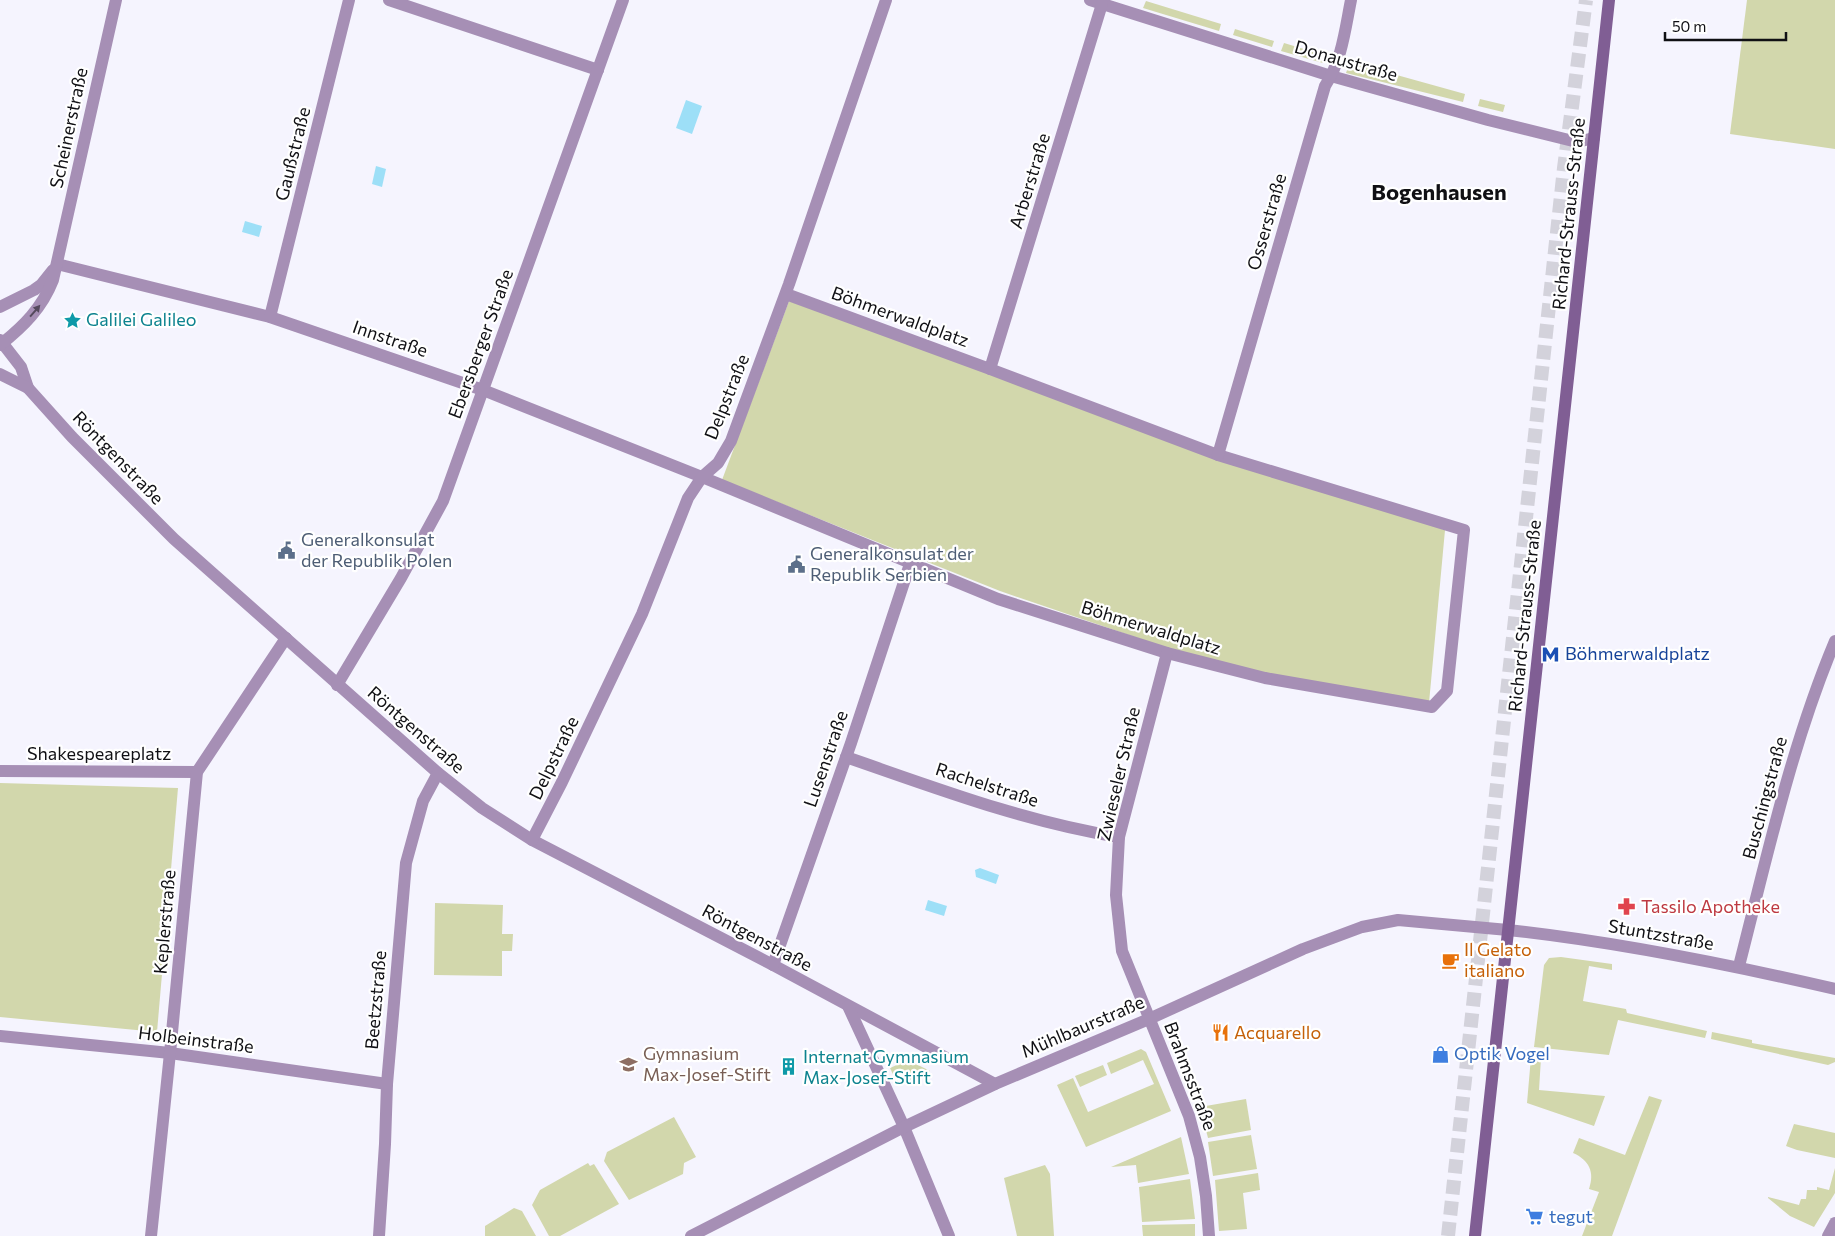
<svg xmlns="http://www.w3.org/2000/svg" width="1835" height="1236" viewBox="0 0 1835 1236" font-family="Commissioner,sans-serif">
	<style>
		.green { fill: #d2d7ac }
		.water { fill: #9ddff7 }
		.lines { fill: none; stroke-linecap: round; stroke-linejoin: round }
		.trunk-tunnel { stroke: #d3d2db; stroke-width: 14; stroke-dasharray: 14 7; stroke-linecap: butt }
		.minor { stroke: #a68fb5; stroke-width: 12 }
		.tertiary { stroke: #a68fb5; stroke-width: 12 }
		.secondary { stroke: #805e94; stroke-width: 12 }
		.oneway { fill: #54495c }
		.labels { text-anchor: middle; stroke-width: 4.5; stroke-linejoin: round; paint-order: stroke }
		.street-label { font-size: 18px; fill: #101014; stroke: #fff }
		.culture-label { font-size: 18px; fill: #0d838f; stroke: #fff; text-anchor: start }
		.service-label { font-size: 18px; fill: #4e5e75; stroke: #fff; text-anchor: start }
		.transit-label { font-size: 18px; fill: #164399; stroke: #fff; text-anchor: start }
		.health-label { font-size: 18px; fill: #be3a42; stroke: #fff; text-anchor: start }
		.food-label { font-size: 18px; fill: #c56008; stroke: #fff; text-anchor: start }
		.education-label { font-size: 18px; fill: #785e54; stroke: #fff; text-anchor: start }
		.shop-label { font-size: 18px; fill: #366cbe; stroke: #fff; text-anchor: start }
		.district-label { font-size: 22px; font-weight: bold; fill: #101014; stroke: #fff }
	</style>
	<rect width="100%" height="100%" fill="#f5f4fe"/>
	<g class="green">
		<path d="M 1747,0 L 1835,0 L 1835,149 L 1730,134 Z"/>
		<path d="M 1146,1 L 1221,24 L 1219,31 L 1143,8 Z"/>
		<path d="M 1235,29 L 1274,41 L 1272,47 L 1233,35 Z"/>
		<path d="M 1284,43 L 1327,56 L 1323,63 L 1281,51 Z"/>
		<path d="M 1350,62 L 1465,94 L 1463,102 L 1346,73 Z"/>
		<path d="M 1480,99 L 1505,105 L 1503,112 L 1478,106 Z"/>
		<path d="M 789,301 L 1445,530 L 1429,703 L 1276,677 L 1167,648 L 1000,591 L 722,480 Z"/>
		<path d="M 0,783 L 178,788 L 157,1032 L 0,1017 Z"/>
		<path d="M 435,903 L 503,905 L 502,934 L 513,934 L 512,951 L 502,951 L 502,976 L 434,975 Z"/>
		<path d="M 1561,957 L 1612,964 L 1612,970 L 1589,966 L 1583,1001 L 1626,1009 L 1627,1013 L 1707,1031 L 1705,1038 L 1618,1020 L 1609,1055 L 1534,1047 L 1544,965 L 1549,958 Z"/>
		<path d="M 1712,1032 L 1752,1040 L 1752,1043 L 1835,1058 L 1835,1062 L 1828,1065 L 1711,1039 Z"/>
		<path d="M 1141,1049 L 1146,1052 L 1171,1111 L 1086,1147 L 1057,1085 L 1073,1078 L 1088,1112 L 1154,1084 L 1143,1060 L 1111,1074 L 1107,1063 Z"/>
		<path d="M 1531,1057 L 1541,1058 L 1539,1090 L 1605,1096 L 1594,1126 L 1527,1103 Z"/>
		<path d="M 908,1060 L 930,1071 L 898,1085 L 890,1068 Z"/>
		<path d="M 1103,1065 L 1107,1075 L 1080,1087 L 1075,1076 Z"/>
		<path d="M 1649,1096 L 1662,1100 L 1612,1236 L 1582,1236 L 1599,1192 L 1589,1189 C 1595,1172 1589,1160 1573,1153 L 1579,1138 L 1625,1155 Z"/>
		<path d="M 1246,1099 L 1251,1130 L 1208,1138 L 1200,1107 Z"/>
		<path d="M 674,1117 L 696,1157 L 684,1163 L 683,1174 L 629,1200 L 604,1161 L 607,1152 Z"/>
		<path d="M 1794,1124 L 1835,1133 L 1835,1158 L 1797,1150 L 1786,1146 Z"/>
		<path d="M 1251,1135 L 1257,1169 L 1213,1176 L 1208,1142 Z"/>
		<path d="M 1181,1137 L 1189,1174 L 1138,1183 L 1136,1165 L 1111,1167 Z"/>
		<path d="M 588,1163 L 590,1166 L 594,1164 L 619,1204 L 560,1236 L 549,1236 L 532,1205 L 540,1190 Z"/>
		<path d="M 1045,1165 L 1050,1174 L 1054,1236 L 1017,1236 L 1004,1178 Z"/>
		<path d="M 1835,1168 L 1835,1193 L 1814,1227 L 1790,1216 L 1768,1198 L 1768,1197 L 1799,1205 L 1801,1199 L 1806,1199 L 1807,1190 L 1817,1190 L 1817,1187 L 1829,1190 Z"/>
		<path d="M 1258,1173 L 1260,1190 L 1243,1193 L 1247,1229 L 1219,1231 L 1215,1180 Z"/>
		<path d="M 1190,1179 L 1195,1219 L 1142,1222 L 1139,1187 Z"/>
		<path d="M 514,1208 L 522,1211 L 536,1236 L 485,1236 L 485,1226 Z"/>
		<path d="M 1195,1224 L 1195,1236 L 1143,1236 L 1142,1225 Z"/>
	</g>
	<g class="water">
		<path d="M 686,100 L 702,106 L 692,134 L 676,128 Z"/>
		<path d="M 376,166 L 386,169 L 382,187 L 372,184 Z"/>
		<path d="M 245,221 L 262,226 L 259,237 L 242,232 Z"/>
		<path d="M 980,868 L 999,875 L 996,884 L 976,877 L 975,870 Z"/>
		<path d="M 928,900 L 947,906 L 944,916 L 925,910 Z"/>
	</g>
	<g class="lines">
		<path class="trunk-tunnel" d="M 1448,1236 L 1564,168 L 1586,0"/>
		<g class="minor">
			<path d="M 389,0 L 598,70"/>
			<path d="M 1090,0 L 1331,76 L 1488,120 L 1577,142 L 1594,138"/>
			<path d="M 57,264 L 270,317 L 483,390 L 702,477 L 998,599 L 1167,653 L 1265,678 L 1432,707 L 1447,691 L 1464,530 L 1218,455 L 990,369 L 786,294"/>
			<path d="M 270,317 L 349,0"/>
			<path d="M 0,340 L 21,367 L 28,388"/>
			<path d="M 990,369 L 1102,4"/>
			<path d="M 0,374 L 28,388 L 72,437 L 174,539 L 438,773 L 482,808 L 532,840 L 773,965 L 995,1084"/>
			<path d="M 1218,455 L 1325,86 C 1342,60 1345,30 1351,0"/>
			<path d="M 1167,653 L 1119,837 L 1116,895 L 1122,951 L 1189,1116 L 1200,1157 L 1206,1196 L 1209,1236"/>
			<path d="M 337,685 L 401,578 L 443,501 L 623,0"/>
			<path d="M 846,757 C 936,788 1025,822 1119,837"/>
			<path d="M 0,771 L 197,772"/>
			<path d="M 532,840 L 562,782 L 642,614 L 688,498 L 702,477 L 718,463 L 731,441 L 789,284 L 886,0"/>
			<path d="M 1508,930 C 1619,942 1727,964 1835,989"/>
			<path d="M 773,965 L 851,743 L 910,564"/>
			<path d="M 1739,966 C 1767,857 1791,746 1835,641"/>
			<path d="M 848,1006 L 904,1127 L 949,1236"/>
			<path d="M 0,1036 L 170,1053 L 387,1084"/>
			<path d="M 151,1236 L 170,1053 L 197,772 L 286,638"/>
			<path d="M 379,1236 L 385,1144 L 387,1084 L 406,863 L 423,801 L 438,773"/>
			<path d="M 1828,1236 L 1835,1223"/>
		</g>
		<g class="tertiary">
			<path d="M 0,307 L 34,290 L 41,285 L 53,270"/>
			<path d="M 0,345 C 24,326 42,308 53,280 L 116,0"/>
			<path d="M 691,1236 L 904,1127 L 995,1084 L 1149,1019 L 1303,949 L 1362,927 L 1398,920 L 1508,930"/>
		</g>
		<path class="secondary" d="M 1475,1236 L 1609,0"/>
	</g>
	<defs><path id="oneway-solid" d="M-6-.8H1V-3.2L6.5 0L1 3.2V.8H-6Z" transform="scale(1.25)"/></defs>
	<use class="oneway" href="#oneway-solid" transform="translate(35 311) rotate(-49)"/>
	<defs>
		<symbol id="sight-bare" viewBox="-9 -9 18 18"><path d="M0-6L1.8-2.2L6-1.7L2.9 1.2L3.7 5.4L0 3.3L-3.7 5.4L-2.9 1.2L-6-1.7L-1.8-2.2Z" fill="#0f9aa8" stroke="#fff" stroke-width="2.5" paint-order="stroke"/></symbol>
		<symbol id="civic-bare" viewBox="-9 -9 18 18"><path d="M-.6-6.5H3V-4.5H.6V-3L4-1V1h2V6H-6V1h2V-1L-.6-3ZM-1.2 2.5V6h2.4V2.5Z" fill="#5c6f8a" stroke="#fff" stroke-width="2.5" paint-order="stroke"/></symbol>
		<symbol id="metro-bare" viewBox="-9 -9 18 18"><path d="M-5.5 5V-5H-3L0 0L3-5H5.5V5H3V-.5L0 4L-3-.5V5Z" fill="#1a4fb4" stroke="#fff" stroke-width="2.5" paint-order="stroke"/></symbol>
		<symbol id="pharmacy-bare" viewBox="-9 -9 18 18"><path d="M-2-6h4v4h4v4h-4v4h-4v-4h-4v-4h4Z" fill="#e0444e" stroke="#fff" stroke-width="2.5" paint-order="stroke"/></symbol>
		<symbol id="cafe-bare" viewBox="-9 -9 18 18"><path d="M-5.5-4.5H6V0H3Q3 3.5 0 3.5H-2.5Q-5.5 3.5-5.5 0ZM3-3.2v2h1.7v-2ZM-6 4.5H4V6H-6Z" fill="#e8710a" stroke="#fff" stroke-width="2.5" paint-order="stroke"/></symbol>
		<symbol id="restaurant-bare" viewBox="-9 -9 18 18"><path d="M-5-6h1v4h1v-4h1v4h1v-4h1v5L-1.5 .5V6h-2V.5L-5-1ZM5-6V6H3V1.5H1.5Q1.5-4 5-6Z" fill="#e8710a" stroke="#fff" stroke-width="2.5" paint-order="stroke"/></symbol>
		<symbol id="shop-bare" viewBox="-9 -9 18 18"><path d="M-5-2.5h2.3a2.7 3.5 0 0 1 5.4 0H5L5.5 6h-11ZM-1.5-2.5h3a1.5 2.3 0 0 0-3 0Z" fill="#3f7fe0" stroke="#fff" stroke-width="2.5" paint-order="stroke"/></symbol>
		<symbol id="school-bare" viewBox="-9 -9 18 18"><path d="M0-5L7-2L0 1L-7-2ZM-4 1L0 2.5L4 1V4Q0 6-4 4Z" fill="#8d6e63" stroke="#fff" stroke-width="2.5" paint-order="stroke"/></symbol>
		<symbol id="building-bare" viewBox="-9 -9 18 18"><path d="M-4-6H4V6H1V3H-1V6H-4ZM-2.5-4.3h1.7v1.8h-1.7ZM.8-4.3h1.7v1.8H.8ZM-2.5-1h1.7V.8h-1.7ZM.8-1h1.7V.8H.8Z" fill="#0f9aa8" stroke="#fff" stroke-width="2.5" paint-order="stroke"/></symbol>
		<symbol id="supermarket-bare" viewBox="-9 -9 18 18"><path d="M-6-5.5h2.5l.6 2H6L4.5 2H-2.5L-4.4-4H-6ZM-1.5 3.2a1.3 1.3 0 1 0 .1 0ZM3 3.2a1.3 1.3 0 1 0 .1 0Z" fill="#3f7fe0" stroke="#fff" stroke-width="2.5" paint-order="stroke"/></symbol>
	</defs>
	<g fill-rule="evenodd">
		<use href="#sight-bare" x="60" y="308" width="25" height="25"/>
		<use href="#civic-bare" x="274" y="538" width="25" height="25"/>
		<use href="#civic-bare" x="784" y="552" width="25" height="25"/>
		<use href="#metro-bare" x="1538" y="642" width="25" height="25"/>
		<use href="#pharmacy-bare" x="1614" y="894" width="25" height="25"/>
		<use href="#cafe-bare" x="1438" y="948" width="25" height="25"/>
		<use href="#restaurant-bare" x="1208" y="1020" width="25" height="25"/>
		<use href="#shop-bare" x="1428" y="1042" width="25" height="25"/>
		<use href="#school-bare" x="616" y="1052" width="25" height="25"/>
		<use href="#building-bare" x="776" y="1054" width="25" height="25"/>
		<use href="#supermarket-bare" x="1522" y="1204" width="25" height="25"/>
	</g>
	<g class="labels">
		<g class="street-label">
			<text transform="translate(1346 61) rotate(16)" y="6">Donaustraße</text>
			<text transform="translate(69 128) rotate(-78)" y="6">Scheinerstraße</text>
			<text transform="translate(293 154) rotate(-76)" y="6">Gaußstraße</text>
			<text transform="translate(1030 181) rotate(-73)" y="6">Arberstraße</text>
			<text transform="translate(1569 214) rotate(-84)" y="6">Richard-Strauss-Straße</text>
			<text transform="translate(1267 222) rotate(-74)" y="6">Osserstraße</text>
			<text transform="translate(900 317) rotate(20)" y="6">Böhmerwaldplatz</text>
			<text transform="translate(390 339) rotate(19)" y="6">Innstraße</text>
			<text transform="translate(481 344) rotate(-70)" y="6">Ebersberger Straße</text>
			<text transform="translate(727 397) rotate(-68)" y="6">Delpstraße</text>
			<text transform="translate(118 458) rotate(46)" y="6">Röntgenstraße</text>
			<text transform="translate(1525 616) rotate(-84)" y="6">Richard-Strauss-Straße</text>
			<text transform="translate(1151 628) rotate(17)" y="6">Böhmerwaldplatz</text>
			<text transform="translate(416 730) rotate(41)" y="6">Röntgenstraße</text>
			<text x="99" y="760">Shakespeareplatz</text>
			<text transform="translate(554 758) rotate(-64)" y="6">Delpstraße</text>
			<text transform="translate(826 759) rotate(-71)" y="6">Lusenstraße</text>
			<text transform="translate(1119 774) rotate(-77)" y="6">Zwieseler Straße</text>
			<text transform="translate(987 785) rotate(18)" y="6">Rachelstraße</text>
			<text transform="translate(1765 798) rotate(-75)" y="6">Buschingstraße</text>
			<text transform="translate(165 922) rotate(-85)" y="6">Keplerstraße</text>
			<text transform="translate(1661 935) rotate(10)" y="6">Stuntzstraße</text>
			<text transform="translate(757 938) rotate(28)" y="6">Röntgenstraße</text>
			<text transform="translate(376 1000) rotate(-85)" y="6">Beetzstraße</text>
			<text transform="translate(1083 1027) rotate(-23)" y="6">Mühlbaurstraße</text>
			<text transform="translate(196 1040) rotate(7)" y="6">Holbeinstraße</text>
			<text transform="translate(1190 1076) rotate(69)" y="6">Brahmsstraße</text>
		</g>
		<g class="culture-label">
			<text x="86" y="326">Galilei Galileo</text>
			<text x="803" y="1063">Internat Gymnasium<tspan x="803" dy="21">Max-Josef-Stift</tspan></text>
		</g>
		<g class="service-label">
			<text x="301" y="546">Generalkonsulat<tspan x="301" dy="21">der Republik Polen</tspan></text>
			<text x="810" y="560">Generalkonsulat der<tspan x="810" dy="21">Republik Serbien</tspan></text>
		</g>
		<g class="transit-label">
			<text x="1565" y="660">Böhmerwaldplatz</text>
		</g>
		<g class="health-label">
			<text x="1641" y="913">Tassilo Apotheke</text>
		</g>
		<g class="food-label">
			<text x="1464" y="956">Il Gelato<tspan x="1464" dy="21">italiano</tspan></text>
			<text x="1234" y="1039">Acquarello</text>
		</g>
		<g class="education-label">
			<text x="643" y="1060">Gymnasium<tspan x="643" dy="21">Max-Josef-Stift</tspan></text>
		</g>
		<g class="shop-label">
			<text x="1454" y="1060">Optik Vogel</text>
			<text x="1549" y="1223">tegut</text>
		</g>
		<g class="district-label">
			<text x="1439" y="200">Bogenhausen</text>
		</g>
	</g>
	<path d="M1665 32v8h121v-8" fill="none" stroke="#101014" stroke-width="2.5"/>
	<text x="1672" y="32" font-size="15" fill="#101014" stroke="#ffffff" stroke-width="4" paint-order="stroke">50 m</text>
</svg>
